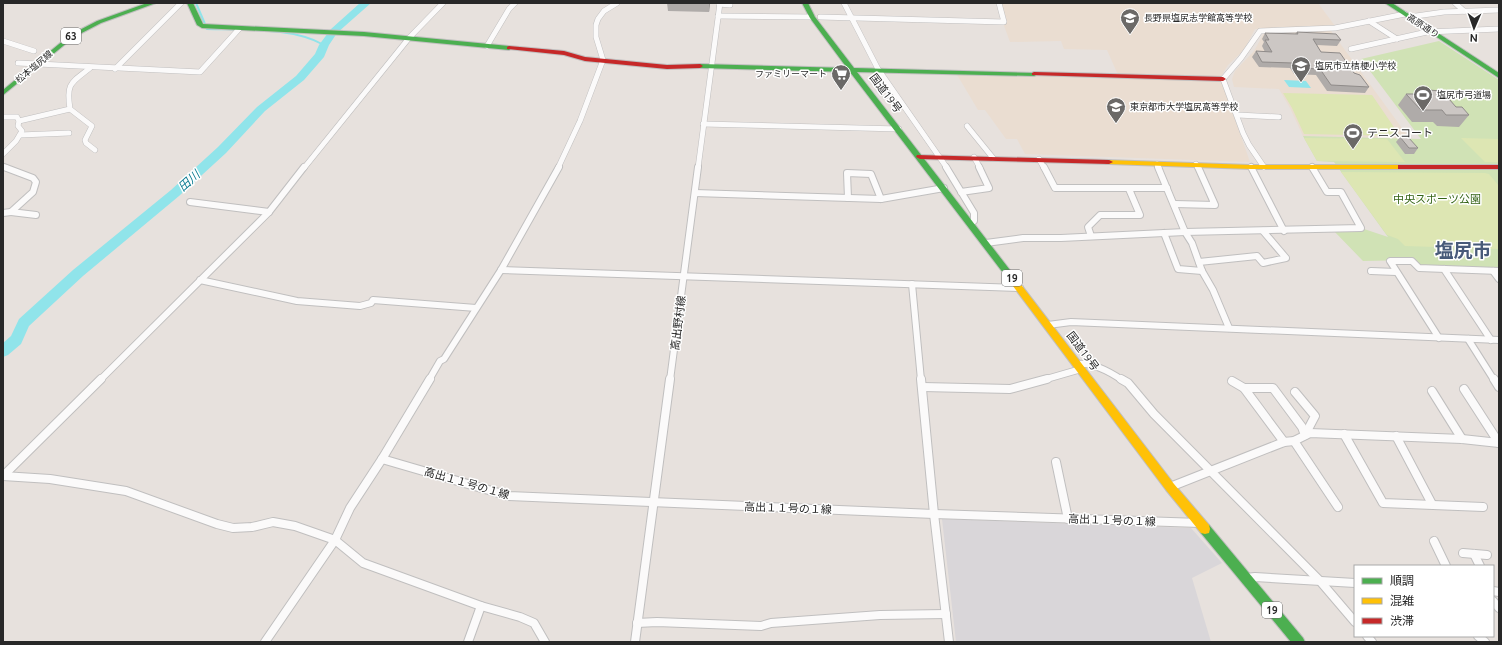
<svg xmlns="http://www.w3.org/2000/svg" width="1502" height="645" viewBox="0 0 1502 645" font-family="Ubuntu,'Noto Sans JP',sans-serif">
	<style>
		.industrial { fill: #d9d6d9 }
		.education { fill: #eaddd1 }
		.green { fill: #d0e2b5 }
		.pitch { fill: #dde6b3 }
		.water { fill: #90e4ea }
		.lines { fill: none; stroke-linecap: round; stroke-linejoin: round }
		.stream { stroke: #90e4ea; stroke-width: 2 }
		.river { fill: #90e4ea; fill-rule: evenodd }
		.street-far2-casing { stroke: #c0bfbf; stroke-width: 6 }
		.street-far1-casing { stroke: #c0bfbf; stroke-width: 8 }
		.street-casing { stroke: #c0bfbf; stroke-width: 10 }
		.fast-casing { stroke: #c0bfbf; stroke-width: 2 }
		.slow-casing { stroke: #c0bfbf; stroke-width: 2 }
		.jam-casing { stroke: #c0bfbf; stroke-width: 2 }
		.street-far2 { stroke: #fbfafa; stroke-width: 5 }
		.street-far1 { stroke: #fbfafa; stroke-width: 6 }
		.street { stroke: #fbfafa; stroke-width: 8 }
		.fast { fill: #4caf50; fill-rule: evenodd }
		.slow { fill: #ffc107; fill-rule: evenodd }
		.jam { fill: #c62828; fill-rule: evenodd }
		.wall { fill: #afaba9 }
		.shaded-wall { fill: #8f8b89 }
		.building { fill: #ccc7c4; stroke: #8f8b89 }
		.labels { text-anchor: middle; stroke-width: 3; stroke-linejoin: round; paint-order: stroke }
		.far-poi-label { font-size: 9px; fill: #282828; stroke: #fff; text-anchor: start }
		.far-street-label { font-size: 9px; fill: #282828; stroke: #fff }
		.shield { fill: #fff; stroke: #686868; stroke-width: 1 }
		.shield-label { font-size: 10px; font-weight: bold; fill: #282828 }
		.street-label { font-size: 11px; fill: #282828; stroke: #fff }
		.poi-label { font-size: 11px; fill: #282828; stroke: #fff; text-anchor: start }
		.park-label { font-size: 11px; fill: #366518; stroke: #fff }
		.water-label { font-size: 12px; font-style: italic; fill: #0b7c92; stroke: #fff }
		.town-label { font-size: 19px; font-weight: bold; fill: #485a79; stroke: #fff }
	</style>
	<rect width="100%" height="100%" fill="#e7e1dd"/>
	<path class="industrial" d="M 942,519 L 1191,528 L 1222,563 L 1192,578 L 1211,642 L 956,642 Z"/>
	<g class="education">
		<path d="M 1001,3 L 1318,3 L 1335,26 L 1255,29 L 1244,50 L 1228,65 L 1220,78 L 1118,75 L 1107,50 L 1064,49 L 1061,41 L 1010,42 L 1003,23 L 1007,22 Z"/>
		<path d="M 1325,30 L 1331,31 L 1410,139 L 1303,136 L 1290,108 L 1279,89 L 1234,87 L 1232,79 L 1235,71 L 1254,51 L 1264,33 Z"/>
		<path d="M 956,73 L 1221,80 L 1250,162 L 1025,154 L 1017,139 L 1006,139 L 985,110 L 978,110 Z"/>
	</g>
	<path class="green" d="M 1439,41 L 1499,80 L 1499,269 L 1422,267 L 1415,260 L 1363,261 L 1333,230 L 1364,229 L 1388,237 L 1334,162 L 1317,161 L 1303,136 L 1421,139 L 1361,59 Z"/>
	<g class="pitch">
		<path d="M 1283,93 L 1372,95 L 1400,136 L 1304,134 L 1292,108 Z"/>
		<path d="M 1304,138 L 1387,139 L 1405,162 L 1317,161 Z"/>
		<path d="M 1461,138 L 1499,139 L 1499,162 L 1485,162 Z"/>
		<path d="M 1341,172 L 1485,173 L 1489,174 L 1499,186 L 1499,249 L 1405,246 L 1398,239 L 1387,235 Z"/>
	</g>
	<path class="water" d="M 1284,80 L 1306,81 L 1311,88 L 1289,87 Z"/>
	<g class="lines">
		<g class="stream">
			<path d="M 196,3 L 205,24"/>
			<path d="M 207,29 C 243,30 292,27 324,45"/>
		</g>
		<path class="river" d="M 360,3 L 371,3 L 337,33 L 329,45 L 324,57 L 304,80 L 265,111 L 226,153 L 179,196 L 83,276 L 29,326 L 21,344 L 8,355 L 3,357 L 3,343 L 11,336 L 19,319 L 73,270 L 171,190 L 218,147 L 257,107 L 296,76 L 315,54 L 319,45 L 331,29 Z"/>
		<defs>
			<g id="street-far2">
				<path d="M 844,3 L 878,69 L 947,168"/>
				<path d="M 1455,3 L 1464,11"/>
				<path d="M 719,4 L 730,5 L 730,3"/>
				<path d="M 718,16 L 812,17"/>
				<path d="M 820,17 L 1004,22 L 999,3"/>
				<path d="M 1409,17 L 1444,12 L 1499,10"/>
				<path d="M 1369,21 L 1397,39"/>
				<path d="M 3,41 L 34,51"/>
				<path d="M 487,46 L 509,9 L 515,3"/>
				<path d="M 1351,49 L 1427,32 L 1499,29"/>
				<path d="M 18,63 L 200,72 L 239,29"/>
				<path d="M 90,68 C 71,83 66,83 70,109 L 92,126 L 85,140 L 86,143 L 95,150"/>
				<path d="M 115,69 L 181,3"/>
				<path d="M 1238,115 L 1279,117"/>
				<path d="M 3,117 L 17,117 L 19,121 L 18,126 L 22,131 L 16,141 L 3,154"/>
				<path d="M 19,121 L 70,109"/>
				<path d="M 703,124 L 899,129"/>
				<path d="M 967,126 L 993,158"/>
				<path d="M 20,135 L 69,133"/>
				<path d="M 974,157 L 980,168"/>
				<path d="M 1039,159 L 1044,168"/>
				<path d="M 1157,164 L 1159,168"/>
				<path d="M 1196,164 L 1198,168"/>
				<path d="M 3,167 L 7,168"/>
				<path d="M 1251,167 L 1252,168"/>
				<path d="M 1264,167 L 1249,145 L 1243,133 L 1223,79 L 1241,58 L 1260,31 L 1335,28 L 1405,14"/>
				<path d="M 1312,167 L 1313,168"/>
				<path d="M 304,168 L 409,38 L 443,3"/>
				<path d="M 558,168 L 580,121 L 603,60 L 596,37 L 596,25 L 598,19 L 604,11 L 617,3"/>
				<path d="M 698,168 L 720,3"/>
			</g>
			<g id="street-far1">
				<path d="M 4,167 L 33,178 L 36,182 L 33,192 L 11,212 L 36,215"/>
				<path d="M 946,167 L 974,213 L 974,221 L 970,223"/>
				<path d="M 1044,167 L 1055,188 L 1167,188"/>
				<path d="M 1158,167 L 1185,232 L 1192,243 L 1202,271 L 1213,290 L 1229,328"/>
				<path d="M 1251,167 L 1284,231"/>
				<path d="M 961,192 L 989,188 L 979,167"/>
				<path d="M 695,193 L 881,199 L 944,188"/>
				<path d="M 848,198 L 847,173 L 871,174 L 881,199"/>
				<path d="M 190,202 L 269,212"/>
				<path d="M 1175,204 L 1215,205 L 1198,167"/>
				<path d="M 3,213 L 11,212"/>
				<path d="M 1164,233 L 1178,269 L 1202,271"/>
				<path d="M 1091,236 L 1088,227 L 1100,215 L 1140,215 L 1129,189"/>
				<path d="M 986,243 L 1023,238 L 1061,238 L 1185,232 L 1361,228 L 1341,192 L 1327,192 L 1312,167"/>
				<path d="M 1199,262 L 1257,256 L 1263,263 L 1286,258 L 1263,231"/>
				<path d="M 1444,269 L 1491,340"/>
				<path d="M 501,270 L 1020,288"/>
				<path d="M 1371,271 L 1396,272"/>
				<path d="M 1493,271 L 1499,279"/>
				<path d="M 200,280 L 297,301 L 360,306 L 371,303 L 373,300 L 476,308"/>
				<path d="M 912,284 L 921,380"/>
				<path d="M 1048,325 L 1071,322 L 1499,340"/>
				<path d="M 1439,338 L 1390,261 L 1412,261 L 1419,268 L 1499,271"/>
				<path d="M 1468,339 L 1494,380"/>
				<path d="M 1078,364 C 1093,362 1110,372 1122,380"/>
				<path d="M 100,380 L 269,212 L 304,167"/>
				<path d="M 429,380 L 440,361 L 444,359 L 501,270 L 559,167"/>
				<path d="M 670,380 L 698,167"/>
				<path d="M 1043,380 L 1081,369"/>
			</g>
			<g id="street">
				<path d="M 921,379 L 934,514 L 949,642"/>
				<path d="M 1121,379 L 1128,383 L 1154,414 L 1320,581 L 1355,622"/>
				<path d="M 1494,379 L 1499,387"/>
				<path d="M 1232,381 L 1244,388"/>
				<path d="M 923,387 L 1010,389 L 1047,379"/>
				<path d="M 1464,389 L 1499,443"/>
				<path d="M 1432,391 L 1462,439"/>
				<path d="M 1295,392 L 1315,416 L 1305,435"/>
				<path d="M 1344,434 L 1383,503 L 1483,507"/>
				<path d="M 1396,436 L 1432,504"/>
				<path d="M 1294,441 L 1338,507"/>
				<path d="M 1284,442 L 1244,388 L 1273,388 L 1302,427 L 1305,435"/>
				<path d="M 382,459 L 509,496 L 934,514 L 1200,523"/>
				<path d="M 1056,462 L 1068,519"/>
				<path d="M 3,476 L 101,379"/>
				<path d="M 3,476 L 50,479 L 126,491 L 217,524 L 233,528 L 252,527 L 273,522 L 295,526 L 335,540 L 363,563 L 481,606 L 520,617 L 534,623 L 545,642"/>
				<path d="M 1170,487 L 1284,442 L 1294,441 L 1310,433 L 1462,439 L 1499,443"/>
				<path d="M 1434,541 L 1446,566"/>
				<path d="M 1463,553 L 1487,555"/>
				<path d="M 1474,554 L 1480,566"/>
				<path d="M 1246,578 L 1255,577 L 1355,583"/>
				<path d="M 1493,591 L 1499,592"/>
				<path d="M 1493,601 L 1499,608"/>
				<path d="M 637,623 L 657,622 L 761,626 L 771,623 L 880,615 L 946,614"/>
				<path d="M 1367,636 L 1372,642"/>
				<path d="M 1478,636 L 1485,642"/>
				<path d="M 265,642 L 335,540 L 350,508 L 382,459 L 430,379"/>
				<path d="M 468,642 L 481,606"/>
				<path d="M 635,642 L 670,379"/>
			</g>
			<g id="fast">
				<path d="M 147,3 L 156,3 L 101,23 L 74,37 L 3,95 L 3,90 L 70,35 L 97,21 Z"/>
				<path d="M 187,3 L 193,3 L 203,24 L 364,32 L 509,46 L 512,48 L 509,50 L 364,36 L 202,28 L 197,25 Z"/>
				<path d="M 802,3 L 808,3 L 815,17 L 854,68 L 1036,73 L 1036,75 L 1034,76 L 857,72 L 1013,274 L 1014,276 L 1013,278 L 1007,278 L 850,72 L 700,68 L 697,66 L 700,64 L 847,68 L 810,18 Z"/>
				<path d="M 1385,3 L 1392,3 L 1499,73 L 1499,78 Z"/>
				<path d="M 1205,524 L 1209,525 L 1303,638 L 1305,642 L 1291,642 L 1201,533 L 1200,529 L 1201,525 Z"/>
			</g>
			<g id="slow">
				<path d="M 1106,160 L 1251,165 L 1401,165 L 1405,167 L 1401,169 L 1251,169 L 1109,164 L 1106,164 Z"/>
				<path d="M 1010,273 L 1013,274 L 1174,484 L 1209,525 L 1210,529 L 1209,533 L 1205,534 L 1201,533 L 1166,490 L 1007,278 L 1006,276 Z"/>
			</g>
			<g id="jam">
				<path d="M 509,46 L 564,51 L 585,57 L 667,65 L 700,64 L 703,66 L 700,68 L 667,69 L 585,61 L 564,55 L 507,49 L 507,47 Z"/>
				<path d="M 1034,72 L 1223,77 L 1226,79 L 1223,81 L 1032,75 L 1032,73 Z"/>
				<path d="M 917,155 L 1109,160 L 1113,162 L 1109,164 L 920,159 L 916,157 Z"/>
				<rect x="1398" y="165" width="101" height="4"/>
			</g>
		</defs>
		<use href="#street-far2" class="street-far2-casing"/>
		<use href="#street-far1" class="street-far1-casing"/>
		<use href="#street" class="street-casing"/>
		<use href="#fast" class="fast-casing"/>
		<use href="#slow" class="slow-casing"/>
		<use href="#jam" class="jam-casing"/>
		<use href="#street-far2" class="street-far2"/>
		<use href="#street-far1" class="street-far1"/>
		<use href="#street" class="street"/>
		<use href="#fast" class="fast"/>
		<use href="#slow" class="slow"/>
		<use href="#jam" class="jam"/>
	</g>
	<g class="wall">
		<path d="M 667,3 L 710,3 L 709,12 L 668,11 Z"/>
		<path d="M 1297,32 L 1341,40 L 1337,46 L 1317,45 L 1321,52 L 1354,73 L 1369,87 L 1365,93 L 1327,91 L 1316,75 L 1294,74 L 1290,68 L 1259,67 L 1252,57 L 1256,51 L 1265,52 L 1262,46 L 1264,42 L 1262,39 L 1265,33 L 1295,34 Z"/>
		<path d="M 1428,90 L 1469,115 L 1459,127 L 1437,126 L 1433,122 L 1412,122 L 1398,105 L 1406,94 L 1425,94 Z"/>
		<path d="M 1400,137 L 1418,148 L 1414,154 L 1405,154 L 1396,142 Z"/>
	</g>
	<path class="shaded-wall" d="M 709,3 L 710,3 L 709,12 Z"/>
	<g class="building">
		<path d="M 1297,32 L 1336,34 L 1341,40 L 1313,39 L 1321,52 L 1340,53 L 1354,73 L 1360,75 L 1369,87 L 1331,85 L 1320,69 L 1297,68 L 1293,63 L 1262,62 L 1256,51 L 1272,52 L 1265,40 L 1269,40 L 1265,33 L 1298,34 Z"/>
		<path d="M 1428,90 L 1442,91 L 1456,107 L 1462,107 L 1469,115 L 1446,115 L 1442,110 L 1421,110 L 1406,94 L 1431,94 Z"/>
		<path d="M 1400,137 L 1408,137 L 1418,148 L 1409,148 Z"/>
	</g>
	<defs>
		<symbol id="school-pin" viewBox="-11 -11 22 30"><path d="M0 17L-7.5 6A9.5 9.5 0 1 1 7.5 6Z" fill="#6b6967" stroke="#fff"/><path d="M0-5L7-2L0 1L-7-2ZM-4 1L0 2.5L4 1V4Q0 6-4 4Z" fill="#fff"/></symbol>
		<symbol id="supermarket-pin" viewBox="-11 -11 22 30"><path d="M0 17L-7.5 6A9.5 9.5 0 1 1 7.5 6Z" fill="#6b6967" stroke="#fff"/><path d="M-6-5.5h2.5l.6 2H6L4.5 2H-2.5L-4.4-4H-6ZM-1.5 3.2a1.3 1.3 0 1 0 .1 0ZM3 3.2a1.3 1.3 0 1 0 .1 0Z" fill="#fff"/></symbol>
		<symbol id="stadium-pin" viewBox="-11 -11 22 30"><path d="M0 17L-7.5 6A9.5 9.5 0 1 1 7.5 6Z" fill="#6b6967" stroke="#fff"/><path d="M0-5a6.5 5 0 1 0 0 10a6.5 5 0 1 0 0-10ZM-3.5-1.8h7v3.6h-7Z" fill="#fff"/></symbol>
	</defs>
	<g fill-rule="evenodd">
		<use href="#school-pin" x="1119" y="7" width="22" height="30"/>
		<use href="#school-pin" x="1290" y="55" width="22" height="30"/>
		<use href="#supermarket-pin" x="830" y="63" width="22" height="30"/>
		<use href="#stadium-pin" x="1412" y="84" width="22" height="30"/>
		<use href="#school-pin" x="1105" y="96" width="22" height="30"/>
		<use href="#stadium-pin" x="1342" y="122" width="22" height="30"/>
	</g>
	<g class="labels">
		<g class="far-poi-label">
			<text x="1144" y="21">長野県塩尻志学館高等学校</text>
			<text x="1315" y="69">塩尻市立桔梗小学校</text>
			<text x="827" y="77" text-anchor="end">ファミリーマート</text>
			<text x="1437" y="98">塩尻市弓道場</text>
			<text x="1130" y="110">東京都市大学塩尻高等学校</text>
		</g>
		<g class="far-street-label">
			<text transform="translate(1423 26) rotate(33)" y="3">高原通り</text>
			<text transform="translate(34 67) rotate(-40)" y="3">松本塩尻線</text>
		</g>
		<g class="shield">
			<rect x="61" y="28" width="20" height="16" rx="3"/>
			<rect x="1002" y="270" width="20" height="16" rx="3"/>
			<rect x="1262" y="602" width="20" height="16" rx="3"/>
		</g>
		<g class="shield-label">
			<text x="71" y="40">63</text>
			<text x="1012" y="282">19</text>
			<text x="1272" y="614">19</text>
		</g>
		<g class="street-label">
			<text transform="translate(886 93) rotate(53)" y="4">国道19号</text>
			<text transform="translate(678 323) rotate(-83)" y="4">高出野村線</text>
			<text transform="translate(1083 351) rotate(53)" y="4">国道19号</text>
			<text transform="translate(467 483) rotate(16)" y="4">高出１１号の１線</text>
			<text transform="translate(788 508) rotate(2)" y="4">高出１１号の１線</text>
			<text transform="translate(1112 520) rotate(2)" y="4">高出１１号の１線</text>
		</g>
		<g class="poi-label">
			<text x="1367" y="137">テニスコート</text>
		</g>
		<g class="park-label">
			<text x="1437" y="203">中央スポーツ公園</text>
		</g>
		<g class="water-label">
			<text transform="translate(189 181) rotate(-42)" y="4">田川</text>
		</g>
		<g class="town-label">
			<text x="1463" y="257">塩尻市</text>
		</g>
	</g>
	<rect width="1502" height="645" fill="none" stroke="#282828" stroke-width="8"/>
	<rect x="1354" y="565" width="140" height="72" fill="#ffffff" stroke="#a9a9a9"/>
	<rect x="1362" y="578" width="20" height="6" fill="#4caf50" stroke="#a9a9a9"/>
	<text x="1390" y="585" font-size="12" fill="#282828">順調</text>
	<rect x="1362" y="598" width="20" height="6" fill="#ffc107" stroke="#a9a9a9"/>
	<text x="1390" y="605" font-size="12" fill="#282828">混雑</text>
	<rect x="1362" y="618" width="20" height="6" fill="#c62828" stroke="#a9a9a9"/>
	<text x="1390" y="625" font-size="12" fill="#282828">渋滞</text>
	<g transform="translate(1474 28) rotate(182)" stroke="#ffffff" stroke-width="3" paint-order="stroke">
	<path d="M0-3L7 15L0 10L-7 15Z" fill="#282828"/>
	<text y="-6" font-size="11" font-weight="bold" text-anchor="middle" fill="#282828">N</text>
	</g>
</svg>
